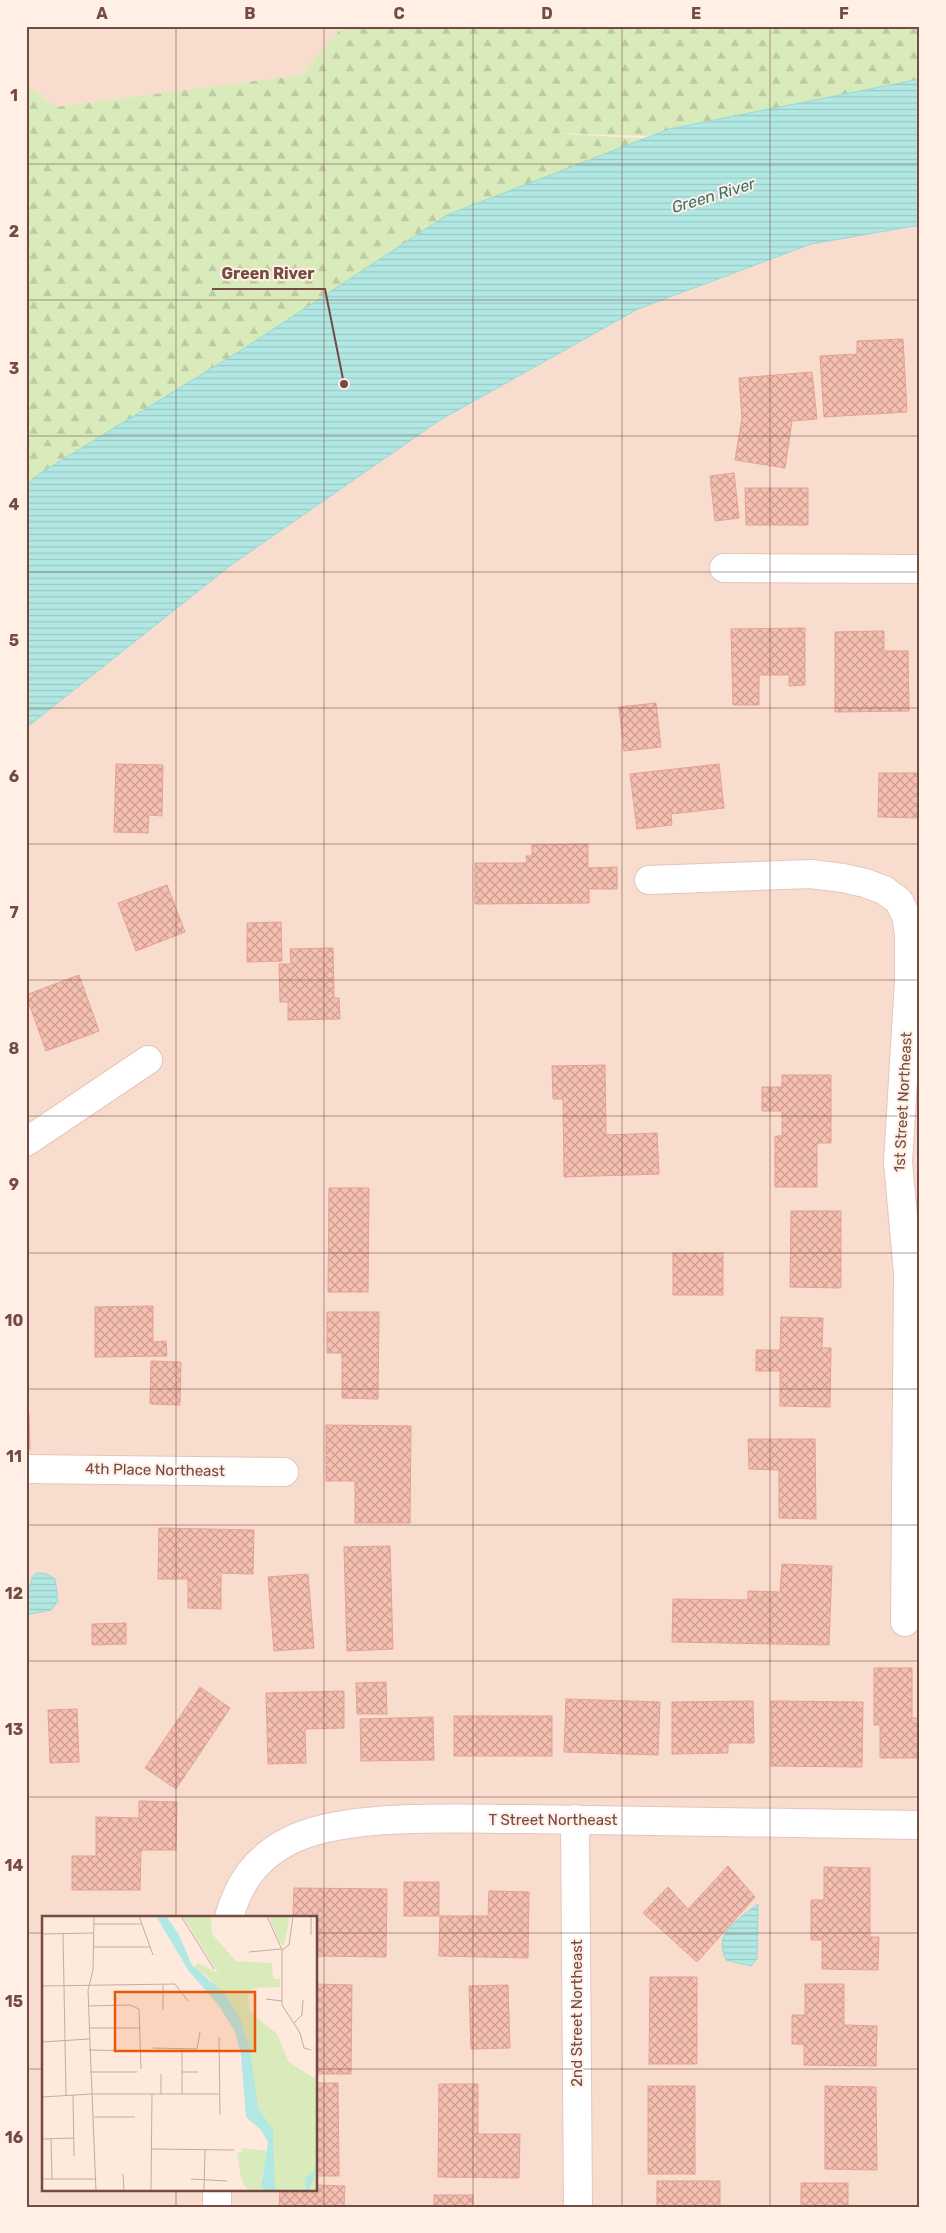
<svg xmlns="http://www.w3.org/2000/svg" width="946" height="2233" viewBox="0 0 946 2233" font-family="Rubik,sans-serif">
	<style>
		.residential { fill: #f8dcce; fill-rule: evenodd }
		.forest { fill: url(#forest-firs) }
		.water { fill: url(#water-rules); stroke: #96dad6 }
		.building { fill: url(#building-cross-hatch); stroke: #e8a192 }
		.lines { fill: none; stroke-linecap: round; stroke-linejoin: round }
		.minor-casing { stroke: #e4c6bc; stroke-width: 30 }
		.minor { stroke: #fff; stroke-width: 28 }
		.grid { fill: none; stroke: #744b44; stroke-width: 1; stroke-opacity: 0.55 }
		.labels { text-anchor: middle; stroke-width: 4; stroke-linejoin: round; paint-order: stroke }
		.street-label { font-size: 15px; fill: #744b44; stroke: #ffefe4 }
		.water-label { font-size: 16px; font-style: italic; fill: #357472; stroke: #ffefe4 }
		.inset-road { fill: none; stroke: #c7aa9f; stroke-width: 1 }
		.view { fill: #e8590c; fill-opacity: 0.15; stroke: #e8590c; stroke-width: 2.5 }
		.inset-edge { fill: none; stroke: #744b44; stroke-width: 2.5 }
		.leader { fill: none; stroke: #744b44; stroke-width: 2 }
		.callout-dot { fill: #744b44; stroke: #ffefe4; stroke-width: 2 }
		.callout-label { font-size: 16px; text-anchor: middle; font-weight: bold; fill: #744b44; stroke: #ffefe4; stroke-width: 4; stroke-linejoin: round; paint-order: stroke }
		.neatline { fill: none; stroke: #744b44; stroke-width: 2 }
		.grid-label { font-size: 16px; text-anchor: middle; font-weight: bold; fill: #744b44 }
	</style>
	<defs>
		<pattern id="forest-firs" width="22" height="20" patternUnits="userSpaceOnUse" patternTransform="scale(1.25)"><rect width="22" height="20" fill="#d9ebbb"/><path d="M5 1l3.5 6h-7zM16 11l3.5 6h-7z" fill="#becba2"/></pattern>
		<pattern id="water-rules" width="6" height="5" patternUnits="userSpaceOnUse" patternTransform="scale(1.25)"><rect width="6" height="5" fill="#b1e8e4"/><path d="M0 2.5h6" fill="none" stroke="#9cc8c5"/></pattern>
		<pattern id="building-cross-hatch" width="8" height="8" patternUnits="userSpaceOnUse" patternTransform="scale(1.25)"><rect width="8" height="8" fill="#f5bfb2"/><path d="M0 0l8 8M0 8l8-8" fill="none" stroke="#cb9d92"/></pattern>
	</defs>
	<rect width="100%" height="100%" fill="#feeadc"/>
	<g class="residential">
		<path d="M 26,26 L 343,26 L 301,75 L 55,107 L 26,83 Z"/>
		<path d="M 920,225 L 920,2207 L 26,2207 L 26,728 L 231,565 L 440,420 L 638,309 L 811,244 ZM 44,1917 L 316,1917 L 316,2189 L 44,2189 Z"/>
	</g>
	<path class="forest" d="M 343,26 L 920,26 L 920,79 L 651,136 L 546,133 L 816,148 L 26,583 L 26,83 L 55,107 L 301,75 Z"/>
	<g class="water">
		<path d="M 920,79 L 920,225 L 811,244 L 638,309 L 440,420 L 231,565 L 26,728 L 26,486 L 39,474 L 243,349 L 447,215 L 669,129 Z"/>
		<path d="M 37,1573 L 47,1574 L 55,1579 L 58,1601 L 51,1610 L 26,1615 L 26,1602 L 32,1577 Z"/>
		<path d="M 758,1904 L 757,1959 L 751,1966 L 726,1960 C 713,1931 737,1921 758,1904 Z"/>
	</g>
	<g class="building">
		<path d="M 903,339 L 907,412 L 824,417 L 820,356 L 857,354 L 857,341 Z"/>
		<path d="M 812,372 L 817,419 L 792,421 L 785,468 L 735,460 L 742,418 L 739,378 Z"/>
		<path d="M 734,473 L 739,518 L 715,521 L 710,476 Z"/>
		<path d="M 745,488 L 808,488 L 808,525 L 746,525 Z"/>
		<path d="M 805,628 L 805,685 L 789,686 L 789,675 L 759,675 L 759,705 L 733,705 L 731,629 Z"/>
		<path d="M 884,631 L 884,651 L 908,651 L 909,711 L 835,712 L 835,632 Z"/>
		<path d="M 656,703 L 661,747 L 624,751 L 619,707 Z"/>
		<path d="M 116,764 L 163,765 L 162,816 L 149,815 L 148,833 L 114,832 Z"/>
		<path d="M 719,764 L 724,808 L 671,814 L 672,825 L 637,829 L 630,774 Z"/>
		<path d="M 879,773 L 920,773 L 920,818 L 878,817 Z"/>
		<path d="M 588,844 L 588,868 L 617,867 L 617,889 L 589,889 L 589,903 L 475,904 L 475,863 L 527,863 L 526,856 L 532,856 L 532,845 Z"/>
		<path d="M 167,885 L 185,932 L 136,951 L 118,903 Z"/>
		<path d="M 281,922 L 282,961 L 247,962 L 247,923 Z"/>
		<path d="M 333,948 L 334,998 L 339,998 L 340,1019 L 288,1020 L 288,1002 L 280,1002 L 279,964 L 291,964 L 290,949 Z"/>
		<path d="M 79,975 L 99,1031 L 46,1051 L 26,995 Z"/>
		<path d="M 605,1065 L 606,1135 L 657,1133 L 659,1174 L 564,1177 L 563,1099 L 553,1099 L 552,1066 Z"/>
		<path d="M 782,1075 L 831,1075 L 831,1143 L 817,1143 L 817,1187 L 775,1187 L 775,1136 L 782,1136 L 782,1111 L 762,1111 L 762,1087 L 782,1087 Z"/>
		<path d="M 329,1188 L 369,1188 L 368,1292 L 328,1292 Z"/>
		<path d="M 791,1211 L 841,1211 L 841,1288 L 790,1287 Z"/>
		<rect x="673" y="1253" width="50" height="42"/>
		<path d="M 153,1306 L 153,1342 L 166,1341 L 167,1356 L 95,1357 L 95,1307 Z"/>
		<path d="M 327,1312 L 379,1312 L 378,1399 L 342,1398 L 342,1353 L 327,1353 Z"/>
		<path d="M 781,1317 L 823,1318 L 822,1348 L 831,1348 L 830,1407 L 780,1406 L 780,1371 L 756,1371 L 756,1350 L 780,1350 Z"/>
		<path d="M 151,1361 L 181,1362 L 180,1405 L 150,1404 Z"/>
		<path d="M 26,1414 L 29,1414 L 30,1449 L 26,1449 Z"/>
		<path d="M 326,1425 L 411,1426 L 410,1523 L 355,1523 L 355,1481 L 326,1481 Z"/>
		<path d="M 748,1439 L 815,1439 L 816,1519 L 779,1518 L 779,1470 L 749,1469 Z"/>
		<path d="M 159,1528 L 254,1530 L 253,1574 L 221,1573 L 221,1609 L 188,1608 L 188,1579 L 158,1579 Z"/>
		<path d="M 390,1546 L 393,1649 L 347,1651 L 344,1547 Z"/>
		<path d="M 782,1564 L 832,1566 L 829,1645 L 672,1642 L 673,1599 L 748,1600 L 748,1591 L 780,1592 Z"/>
		<path d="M 308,1574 L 314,1648 L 274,1651 L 268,1577 Z"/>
		<path d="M 126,1623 L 126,1644 L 92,1645 L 92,1624 Z"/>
		<path d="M 874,1668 L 912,1668 L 912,1718 L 920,1718 L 920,1758 L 880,1758 L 880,1725 L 874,1725 Z"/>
		<path d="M 386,1682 L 387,1714 L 357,1714 L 356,1683 Z"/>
		<path d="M 200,1687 L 230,1708 L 176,1789 L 145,1768 Z"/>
		<path d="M 344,1691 L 344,1728 L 305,1729 L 306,1763 L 268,1764 L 266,1693 Z"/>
		<path d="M 566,1699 L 660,1702 L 658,1755 L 564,1752 Z"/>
		<path d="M 753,1701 L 754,1743 L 728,1743 L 728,1753 L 672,1754 L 672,1702 Z"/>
		<path d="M 771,1701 L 863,1702 L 862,1767 L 771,1766 Z"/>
		<path d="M 77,1709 L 79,1762 L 50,1763 L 48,1710 Z"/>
		<rect x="454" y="1716" width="98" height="40"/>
		<path d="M 433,1717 L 434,1760 L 361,1761 L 360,1719 Z"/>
		<path d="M 139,1801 L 177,1802 L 176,1850 L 141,1850 L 140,1890 L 72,1890 L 72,1856 L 96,1856 L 96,1817 L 139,1818 Z"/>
		<path d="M 728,1866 L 755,1897 L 697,1962 L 643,1913 L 668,1887 L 688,1909 Z"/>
		<path d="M 824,1867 L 870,1868 L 870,1937 L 879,1937 L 878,1970 L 822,1969 L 822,1940 L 811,1940 L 811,1900 L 824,1900 Z"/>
		<rect x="404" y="1882" width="35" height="34"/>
		<path d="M 294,1888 L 387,1889 L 386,1957 L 318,1956 L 319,1925 L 316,1925 L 316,1917 L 293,1917 Z"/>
		<path d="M 489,1891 L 529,1892 L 528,1958 L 439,1956 L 440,1916 L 488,1916 Z"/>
		<path d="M 650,1977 L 697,1977 L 697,2064 L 649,2064 Z"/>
		<path d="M 316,1984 L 352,1985 L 351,2074 L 316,2074 Z"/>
		<path d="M 805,1984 L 844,1984 L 844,2025 L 877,2026 L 876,2066 L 804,2065 L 804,2044 L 792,2044 L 792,2015 L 805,2015 Z"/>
		<path d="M 508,1985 L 510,2048 L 471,2049 L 469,1986 Z"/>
		<path d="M 316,2083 L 338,2083 L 339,2176 L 316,2176 Z"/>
		<path d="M 439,2084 L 478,2084 L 478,2134 L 520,2134 L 519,2178 L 438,2177 Z"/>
		<rect x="648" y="2086" width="47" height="88"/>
		<path d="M 825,2086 L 876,2087 L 877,2170 L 825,2169 Z"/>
		<rect x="657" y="2181" width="63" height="26"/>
		<rect x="801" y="2183" width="47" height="24"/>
		<path d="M 316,2185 L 345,2186 L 344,2207 L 279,2207 L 280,2189 L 316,2189 Z"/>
		<rect x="103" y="2189" width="41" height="2"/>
		<rect x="434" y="2195" width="39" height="12"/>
	</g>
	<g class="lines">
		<defs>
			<g id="minor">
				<path d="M 724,568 L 920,569"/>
				<path d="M 649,880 L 811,874 L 843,878 L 865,883 L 884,890 L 899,901 L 906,916 L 909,934 L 909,981 L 898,1162 L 908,1273 L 905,1622"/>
				<path d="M 26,1142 L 148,1060"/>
				<path d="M 26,1469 L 284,1472"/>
				<path d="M 575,1819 L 578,2207"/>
				<path d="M 229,1917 C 239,1883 255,1859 287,1842 C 342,1812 459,1819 523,1819 C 655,1820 787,1823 920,1825"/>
				<path d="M 217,2189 L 217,2207"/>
			</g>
		</defs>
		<use href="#minor" class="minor-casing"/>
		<use href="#minor" class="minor"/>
	</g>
	<path class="grid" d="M 176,26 L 176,1917M 324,26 L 324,2207M 473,26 L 473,2207M 622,26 L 622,2207M 770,26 L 770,2207M 26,164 L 920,164M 26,300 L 920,300M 26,436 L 920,436M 26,572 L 920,572M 26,708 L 920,708M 26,844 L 920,844M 26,980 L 920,980M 26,1116 L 920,1116M 26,1253 L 920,1253M 26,1389 L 920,1389M 26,1525 L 920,1525M 26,1661 L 920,1661M 26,1797 L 920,1797M 26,1933 L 44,1933M 316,1933 L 920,1933M 26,2069 L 44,2069M 316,2069 L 920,2069M 176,2189 L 176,2207"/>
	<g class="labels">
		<g class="street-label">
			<text transform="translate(903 1102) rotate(-87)" y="5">1st Street Northeast</text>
			<text transform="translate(155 1470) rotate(1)" y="5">4th Place Northeast</text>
			<text x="553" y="1825">T Street Northeast</text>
			<text transform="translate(577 2013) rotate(-90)" y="5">2nd Street Northeast</text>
		</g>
		<g class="water-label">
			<text transform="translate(713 195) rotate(-17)" y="6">Green River</text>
		</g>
	</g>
	<g transform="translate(42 1916)">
		<rect width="275" height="275" fill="#feeadc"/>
		<path d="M 141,0 L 169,0 L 170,18 L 194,45 L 230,47 L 231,63 L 238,63 L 238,71 L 212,72 L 206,79 L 208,95 L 235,118 L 247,146 L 275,164 L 275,275 L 230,275 L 232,225 L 213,199 L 204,118 L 168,63 L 152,51 L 156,47 L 176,57 ZM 227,0 L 248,0 L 242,30 L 238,27 Z" fill="#d9ebbb"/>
		<path d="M 200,232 L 225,235 L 219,264 L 222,275 L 206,275 L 199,263 L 195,237 L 200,236 Z" fill="#d9ebbb"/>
		<path d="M 114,0 L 124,0 L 136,17 L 150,49 L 183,78 L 199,104 L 208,134 L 216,192 L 231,214 L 233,275 L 222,275 L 219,269 L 226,226 L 219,214 L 204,201 L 199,139 L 193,116 L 177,90 L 146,54 ZM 275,253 L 267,275 L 264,275 L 263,262 Z" fill="#b1e8e4"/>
		<path class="inset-road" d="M 52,0 L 51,54 L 46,74 L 50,178 L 177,178M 97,0 L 111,39M 139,0 L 172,53M 225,0 L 240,34M 269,0 L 269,19M 52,8 L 99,8M 21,17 L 24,179M 0,18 L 52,17M 52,31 L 108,31M 240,34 L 240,89 L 258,117 L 262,132 L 269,134M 240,34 L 247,29 L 251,0M 207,36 L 239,33M 0,70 L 133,68 L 146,85M 224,83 L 240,85M 46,90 L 88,89 L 97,93 L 99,153M 121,94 L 121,68M 252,107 L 260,99 L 261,84M 47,112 L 99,112M 177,121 L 178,199M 0,126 L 47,123M 111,132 L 155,133 L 158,116M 47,134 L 98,135M 48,156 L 95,156M 140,156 L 156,156M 119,158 L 119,178M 140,178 L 140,132M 31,179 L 32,240M 0,181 L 50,178 L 54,275M 52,201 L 93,201M 0,223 L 32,222M 9,223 L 10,263M 109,233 L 192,234M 81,258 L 82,275M 0,263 L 53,263M 149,263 L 185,265M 109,275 L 110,178M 162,275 L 163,234"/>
		<path class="view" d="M 73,76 L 213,76 L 213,135 L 73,135 Z"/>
		<rect width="275" height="275" class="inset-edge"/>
	</g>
	<path class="leader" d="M344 384L325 289H212"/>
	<circle class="callout-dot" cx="344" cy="384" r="5"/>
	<g class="callout-label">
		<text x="268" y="279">Green River</text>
	</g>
	<rect width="946" height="2233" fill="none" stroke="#ffefe4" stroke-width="55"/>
	<rect x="28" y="28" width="890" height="2178" class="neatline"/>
	<g class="grid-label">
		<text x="102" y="19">A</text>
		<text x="250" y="19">B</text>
		<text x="399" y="19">C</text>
		<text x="547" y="19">D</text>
		<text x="696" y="19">E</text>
		<text x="844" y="19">F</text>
		<text x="14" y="101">1</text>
		<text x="14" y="237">2</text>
		<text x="14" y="374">3</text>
		<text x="14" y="510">4</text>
		<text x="14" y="646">5</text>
		<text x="14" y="782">6</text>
		<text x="14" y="918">7</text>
		<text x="14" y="1054">8</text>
		<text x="14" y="1190">9</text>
		<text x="14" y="1326">10</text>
		<text x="14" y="1462">11</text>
		<text x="14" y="1599">12</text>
		<text x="14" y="1735">13</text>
		<text x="14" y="1871">14</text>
		<text x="14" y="2007">15</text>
		<text x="14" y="2143">16</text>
	</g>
</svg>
